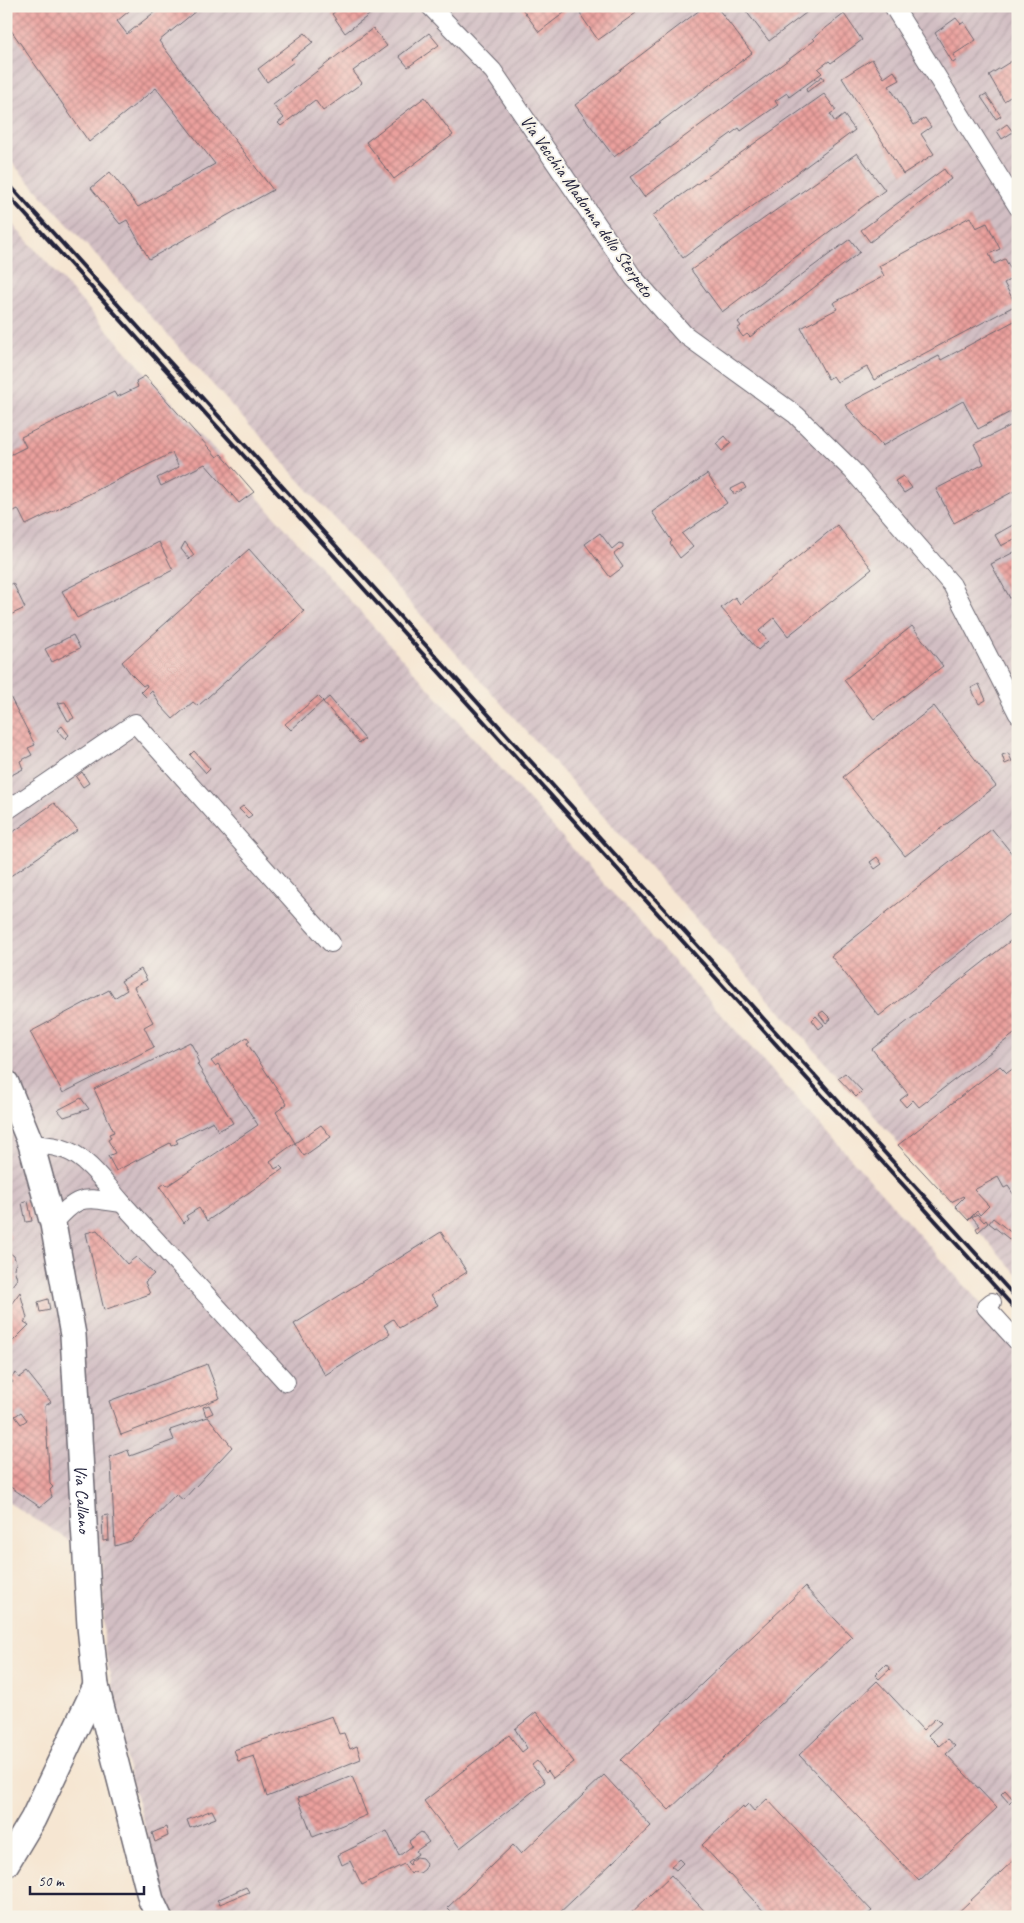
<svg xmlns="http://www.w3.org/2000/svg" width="1024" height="1923" viewBox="0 0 1024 1923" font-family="Caveat,sans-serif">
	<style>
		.industrial { fill: url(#industrial-furrows) }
		.building { fill: url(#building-cross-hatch); fill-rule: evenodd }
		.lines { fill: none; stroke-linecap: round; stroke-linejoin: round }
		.street-casing { stroke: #6c6770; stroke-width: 20 }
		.secondary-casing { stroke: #6c6770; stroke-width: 28 }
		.street { stroke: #fff; stroke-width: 18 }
		.secondary { stroke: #fff; stroke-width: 25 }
		.rail { stroke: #22223b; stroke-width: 4 }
		.labels { text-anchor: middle; stroke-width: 4; stroke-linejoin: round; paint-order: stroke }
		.street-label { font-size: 18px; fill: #22223b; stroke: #f7f3e8 }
	</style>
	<defs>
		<pattern id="industrial-furrows" width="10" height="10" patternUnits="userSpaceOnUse" patternTransform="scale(1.25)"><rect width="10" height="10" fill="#d2bec3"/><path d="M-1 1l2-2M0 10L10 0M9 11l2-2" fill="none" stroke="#b4a3a8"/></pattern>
		<pattern id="building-cross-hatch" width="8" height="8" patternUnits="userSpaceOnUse" patternTransform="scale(1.25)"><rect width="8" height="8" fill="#eba09d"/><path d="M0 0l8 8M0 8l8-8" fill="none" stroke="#be8281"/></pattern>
	</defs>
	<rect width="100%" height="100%" fill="#f7f3e8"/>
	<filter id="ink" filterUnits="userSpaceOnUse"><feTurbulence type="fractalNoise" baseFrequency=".02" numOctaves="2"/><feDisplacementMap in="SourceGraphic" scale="10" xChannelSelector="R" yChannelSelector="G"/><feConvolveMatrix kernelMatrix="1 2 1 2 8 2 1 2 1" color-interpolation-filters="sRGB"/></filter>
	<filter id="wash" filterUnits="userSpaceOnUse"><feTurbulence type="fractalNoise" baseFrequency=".0096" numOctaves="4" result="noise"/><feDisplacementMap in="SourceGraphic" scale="20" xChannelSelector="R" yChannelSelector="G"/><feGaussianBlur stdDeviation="1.12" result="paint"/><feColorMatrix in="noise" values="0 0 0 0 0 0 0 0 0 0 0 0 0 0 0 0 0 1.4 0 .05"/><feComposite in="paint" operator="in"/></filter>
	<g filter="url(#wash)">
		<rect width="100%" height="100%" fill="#f6e6d2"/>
		<g class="industrial">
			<path d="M 6,6 L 1018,6 L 1018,1275 L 6,156 Z"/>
			<path d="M 6,217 L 1018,1345 L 1018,1917 L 171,1917 L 130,1776 L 104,1644 L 103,1562 L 6,1501 Z"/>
		</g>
		<g id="blocks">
			<g class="building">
				<path d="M 6,6 L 126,6 L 129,11 L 117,21 L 127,34 L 162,6 L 202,6 L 159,41 L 273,190 L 149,259 L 127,220 L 120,224 L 91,188 L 110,172 L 138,207 L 215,164 L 156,88 L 89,142 L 6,23 Z"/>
				<path d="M 342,6 L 381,6 L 345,33 L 332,14 Z"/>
				<path d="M 520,6 L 573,6 L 539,32 Z"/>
				<path d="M 589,6 L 631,6 L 636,13 L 598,40 L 580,14 Z"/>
				<path d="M 705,6 L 716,6 L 752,53 L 614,157 L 575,105 Z"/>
				<path d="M 742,6 L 815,6 L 769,41 Z"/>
				<path d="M 844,14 L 862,40 L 831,63 L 829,61 L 818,69 L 822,73 L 789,97 L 787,93 L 775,101 L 778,105 L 741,131 L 739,128 L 644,197 L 630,177 L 815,40 L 813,38 Z"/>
				<path d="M 956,18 L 961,24 L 964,22 L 976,40 L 953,55 L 957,60 L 953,63 L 935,33 Z"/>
				<path d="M 373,28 L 387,46 L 353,71 L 362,83 L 323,111 L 315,100 L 281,126 L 278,123 L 284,118 L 273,105 Z"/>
				<path d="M 305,33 L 313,42 L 291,59 L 294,62 L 267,82 L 258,69 Z"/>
				<path d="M 429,33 L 439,45 L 408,67 L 399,56 Z"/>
				<path d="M 1018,57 L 1018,92 L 1004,101 L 989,75 Z"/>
				<path d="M 872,59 L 884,78 L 894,71 L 900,80 L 889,86 L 914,125 L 925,118 L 931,127 L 921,134 L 934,154 L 903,174 L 842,78 Z"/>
				<path d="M 822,76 L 824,79 L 807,92 L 806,89 Z"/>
				<path d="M 824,94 L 836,110 L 830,114 L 835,122 L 844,115 L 855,130 L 683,258 L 652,216 Z"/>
				<path d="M 986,94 L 1001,116 L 996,119 L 981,97 Z"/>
				<path d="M 425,97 L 453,135 L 394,179 L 366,142 Z"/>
				<path d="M 1007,124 L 1013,132 L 1002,139 L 997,131 Z"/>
				<path d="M 857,153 L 885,190 L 722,312 L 691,270 Z"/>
				<path d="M 944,169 L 951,179 L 870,242 L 861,230 Z"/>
				<path d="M 970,217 L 976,228 L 987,223 L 1000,249 L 989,254 L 994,264 L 1005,259 L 1015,277 L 1004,283 L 1016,305 L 874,380 L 867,367 L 837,382 L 833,376 L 828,379 L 801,328 L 837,309 L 833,303 L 884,276 L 879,266 Z"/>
				<path d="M 850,239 L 860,252 L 750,337 L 747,334 L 743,337 L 737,329 L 741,326 L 738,322 Z"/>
				<path d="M 1018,319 L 1018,408 L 978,429 L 963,401 L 882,446 L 845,405 L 939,356 L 941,360 Z"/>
				<path d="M 145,376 L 217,457 L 221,454 L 254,492 L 239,503 L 205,464 L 161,486 L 157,478 L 179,467 L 172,453 L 26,525 L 18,509 L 6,515 L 6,457 L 26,447 L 21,437 L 114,392 L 117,397 L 138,387 L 136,381 Z"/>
				<path d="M 1018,422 L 1018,489 L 954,523 L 936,489 L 984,464 L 974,444 Z"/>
				<path d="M 725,436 L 731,443 L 722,451 L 716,444 Z"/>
				<path d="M 707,474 L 727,503 L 682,534 L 693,547 L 680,558 L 670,543 L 672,541 L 652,512 Z"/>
				<path d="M 903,476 L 912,488 L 904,493 L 895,481 Z"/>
				<path d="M 743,483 L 746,488 L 734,494 L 731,489 Z"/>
				<path d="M 1018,522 L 1018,537 L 1001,546 L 995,535 Z"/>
				<path d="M 837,525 L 872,569 L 788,636 L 774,618 L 759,631 L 768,641 L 758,650 L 721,608 L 735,597 L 740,604 Z"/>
				<path d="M 600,533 L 612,549 L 619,543 L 623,544 L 623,547 L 614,554 L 623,567 L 610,577 L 585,544 Z"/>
				<path d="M 159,542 L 173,570 L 77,618 L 62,591 Z"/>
				<path d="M 185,542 L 194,555 L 189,559 L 181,549 Z"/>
				<path d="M 249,549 L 304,611 L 198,706 L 193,702 L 173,719 L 160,705 L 152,691 L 146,697 L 141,692 L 147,686 L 146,684 L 143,686 L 131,674 L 122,662 Z"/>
				<path d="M 1018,550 L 1018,597 L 1011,600 L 991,564 Z"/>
				<path d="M 13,583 L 25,608 L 6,617 L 6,607 L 11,604 L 6,594 L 6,587 Z"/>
				<path d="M 912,626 L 943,666 L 874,719 L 844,680 Z"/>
				<path d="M 73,635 L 80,648 L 52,662 L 45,649 Z"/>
				<path d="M 979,684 L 986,700 L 979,704 L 971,688 Z"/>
				<path d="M 6,689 L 35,745 L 28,748 L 32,755 L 20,761 L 23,769 L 6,778 Z"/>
				<path d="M 318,696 L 323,701 L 291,730 L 285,724 Z"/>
				<path d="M 329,697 L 365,739 L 359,743 L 323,702 Z"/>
				<path d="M 65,702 L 74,718 L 68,721 L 58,703 Z"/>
				<path d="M 934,706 L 996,786 L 905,856 L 843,777 Z"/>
				<path d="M 62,726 L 69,735 L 65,739 L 57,730 Z"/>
				<path d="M 194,751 L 210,769 L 206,773 L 190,755 Z"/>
				<path d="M 1008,753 L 1012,761 L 1005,764 L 1002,755 Z"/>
				<path d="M 82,772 L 89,783 L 83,787 L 76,777 Z"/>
				<path d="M 54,803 L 78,830 L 6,879 L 6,837 Z"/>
				<path d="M 243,806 L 252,815 L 248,818 L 239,809 Z"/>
				<path d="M 992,829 L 1018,861 L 1018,907 L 879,1016 L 831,956 Z"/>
				<path d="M 877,857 L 882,864 L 875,869 L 870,862 Z"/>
				<path d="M 1018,935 L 1018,1031 L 919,1107 L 913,1100 L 906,1107 L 900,1100 L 908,1094 L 872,1049 Z"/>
				<path d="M 141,969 L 147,980 L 134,987 L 153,1022 L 144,1027 L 154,1047 L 63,1093 L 30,1032 L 109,990 L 114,998 L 127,990 L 121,981 Z"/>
				<path d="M 823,1011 L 831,1019 L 826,1023 L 819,1014 Z"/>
				<path d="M 816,1016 L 824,1025 L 819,1029 L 812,1020 Z"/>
				<path d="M 247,1037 L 250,1041 L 247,1043 L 287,1104 L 276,1112 L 295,1143 L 270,1161 L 275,1169 L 280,1166 L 283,1169 L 207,1221 L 199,1208 L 186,1216 L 188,1219 L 184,1223 L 160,1187 L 165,1183 L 167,1186 L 258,1125 L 218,1064 L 215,1066 L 211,1061 Z"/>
				<path d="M 190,1042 L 198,1056 L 196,1057 L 199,1063 L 197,1064 L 233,1123 L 218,1131 L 213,1121 L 176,1140 L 178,1143 L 171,1146 L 170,1143 L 116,1171 L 108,1156 L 115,1153 L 108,1140 L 111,1138 L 109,1134 L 114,1132 L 94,1089 Z"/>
				<path d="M 1018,1065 L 1018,1201 L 1008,1186 L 1004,1188 L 998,1177 L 974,1190 L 989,1206 L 980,1215 L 977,1211 L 968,1220 L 955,1206 L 964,1197 L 963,1196 L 951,1202 L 898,1145 L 1000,1066 L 1007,1073 Z"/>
				<path d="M 845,1073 L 862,1091 L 856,1097 L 838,1078 Z"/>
				<path d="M 81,1098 L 89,1109 L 64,1117 L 58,1110 Z"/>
				<path d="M 321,1125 L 331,1137 L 304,1156 L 295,1143 Z"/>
				<path d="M 28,1201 L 32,1221 L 26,1222 L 22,1203 Z"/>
				<path d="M 977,1214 L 984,1222 L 986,1220 L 988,1223 L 978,1232 L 976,1228 L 980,1226 L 972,1217 Z"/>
				<path d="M 993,1218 L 1018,1238 L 1018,1246 L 989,1223 Z"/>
				<path d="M 6,1229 L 10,1236 L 9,1241 L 8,1241 L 10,1253 L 14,1256 L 16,1263 L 14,1268 L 17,1279 L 6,1294 Z"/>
				<path d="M 97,1230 L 127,1264 L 136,1257 L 154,1274 L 145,1282 L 150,1294 L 104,1310 L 86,1233 Z"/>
				<path d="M 441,1232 L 467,1272 L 431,1295 L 438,1305 L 399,1328 L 393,1319 L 384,1325 L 390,1334 L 325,1375 L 294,1324 Z"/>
				<path d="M 20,1292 L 27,1318 L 24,1322 L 29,1325 L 6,1348 L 6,1311 Z"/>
				<path d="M 48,1299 L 50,1310 L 40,1312 L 38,1302 Z"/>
				<path d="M 207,1364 L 220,1398 L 121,1435 L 109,1401 Z"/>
				<path d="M 27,1372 L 51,1402 L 45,1406 L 50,1484 L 53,1487 L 50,1490 L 52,1497 L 40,1507 L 6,1484 L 6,1388 L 13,1382 L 10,1378 L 16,1373 L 19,1378 ZM 21,1412 L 27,1420 L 21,1424 L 15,1416 Z"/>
				<path d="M 209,1405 L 213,1413 L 206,1416 L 203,1407 Z"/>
				<path d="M 208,1417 L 232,1447 L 183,1500 L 176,1494 L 131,1541 L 115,1546 L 111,1463 L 109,1457 L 128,1450 L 130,1456 L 174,1440 L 170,1430 Z"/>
				<path d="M 108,1515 L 109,1540 L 103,1541 L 102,1516 Z"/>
				<path d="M 805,1587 L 852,1637 L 669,1810 L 621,1760 Z"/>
				<path d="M 886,1664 L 890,1669 L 879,1679 L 875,1675 Z"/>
				<path d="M 877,1681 L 923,1730 L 936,1718 L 941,1723 L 928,1735 L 939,1746 L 947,1739 L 955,1746 L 946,1754 L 997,1808 L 919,1881 L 799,1755 Z"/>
				<path d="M 536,1712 L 574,1762 L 553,1778 L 548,1771 L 546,1773 L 537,1761 L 532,1765 L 545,1782 L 460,1848 L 424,1801 L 509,1735 L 522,1752 L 527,1748 L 515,1729 Z"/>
				<path d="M 332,1716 L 339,1734 L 344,1733 L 350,1749 L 357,1746 L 361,1759 L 267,1797 L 254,1756 L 238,1761 L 234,1750 Z"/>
				<path d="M 604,1775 L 651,1826 L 555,1917 L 456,1917 L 447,1908 L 513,1845 L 521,1854 Z"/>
				<path d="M 352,1776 L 367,1815 L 313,1837 L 298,1798 Z"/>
				<path d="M 1005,1790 L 1013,1799 L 1009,1803 L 1001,1794 Z"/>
				<path d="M 767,1799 L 872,1911 L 865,1917 L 769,1917 L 702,1845 L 743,1806 L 744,1808 L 748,1804 L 754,1811 Z"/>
				<path d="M 212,1810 L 216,1818 L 190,1828 L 187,1820 Z"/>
				<path d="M 166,1827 L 168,1836 L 155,1842 L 152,1833 Z"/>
				<path d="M 387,1831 L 399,1856 L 412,1846 L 409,1841 L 421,1832 L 429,1842 L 416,1851 L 418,1854 L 407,1862 L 410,1865 L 411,1861 L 416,1857 L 422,1858 L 426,1863 L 425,1869 L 420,1873 L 413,1872 L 411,1874 L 404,1864 L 362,1885 L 350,1861 L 342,1865 L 338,1855 Z"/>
				<path d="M 1018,1856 L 1018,1917 L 953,1917 Z"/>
				<path d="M 679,1859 L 683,1863 L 676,1870 L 671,1866 Z"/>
				<path d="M 671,1875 L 710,1917 L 627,1917 Z"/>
				<path d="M 246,1887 L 249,1892 L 220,1904 L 217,1900 Z"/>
			</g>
		</g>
	</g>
	<g filter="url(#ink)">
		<use href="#blocks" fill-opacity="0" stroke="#6c6770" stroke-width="1"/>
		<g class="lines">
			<defs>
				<g id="street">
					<path d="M 430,6 L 493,71 L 633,277 L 684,334 L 796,415 L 852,470 L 952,585 L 1018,714"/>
					<path d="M 893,6 L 1018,207"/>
					<path d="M 6,811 L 135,723 L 331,943"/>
					<path d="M 31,1144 C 43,1145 54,1145 66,1150 C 89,1159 106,1185 122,1203 C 83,1198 80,1193 53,1224"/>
					<path d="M 122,1203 L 286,1382"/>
					<path d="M 992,1302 L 986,1307 L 1018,1342"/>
				</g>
				<g id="secondary">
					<path id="s1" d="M 6,1083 L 31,1144 L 53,1224 L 73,1335 L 90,1626 L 96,1686 L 151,1900 L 159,1917"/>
					<path d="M 6,1864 L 33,1819 L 96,1686"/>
				</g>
			</defs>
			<use href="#street" class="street-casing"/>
			<use href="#secondary" class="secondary-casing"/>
			<use href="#street" class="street"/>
			<use href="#secondary" class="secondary"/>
			<g class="rail">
				<path d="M 6,181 L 1018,1300"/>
				<path d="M 6,193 L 1018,1312"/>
			</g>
		</g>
	</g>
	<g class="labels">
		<g class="street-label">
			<text transform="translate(587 206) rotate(55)" y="6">Via Vecchia Madonna dello Sterpeto</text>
			<text dy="6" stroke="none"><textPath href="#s1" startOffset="426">Via Callano</textPath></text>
		</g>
	</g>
	<rect width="1024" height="1923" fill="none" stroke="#f7f3e8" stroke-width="25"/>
	<path d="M30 1886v8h114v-8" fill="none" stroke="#22223b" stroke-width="2.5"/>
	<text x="38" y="1886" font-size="15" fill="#22223b" stroke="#f7f3e8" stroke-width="4" paint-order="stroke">50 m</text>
</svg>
